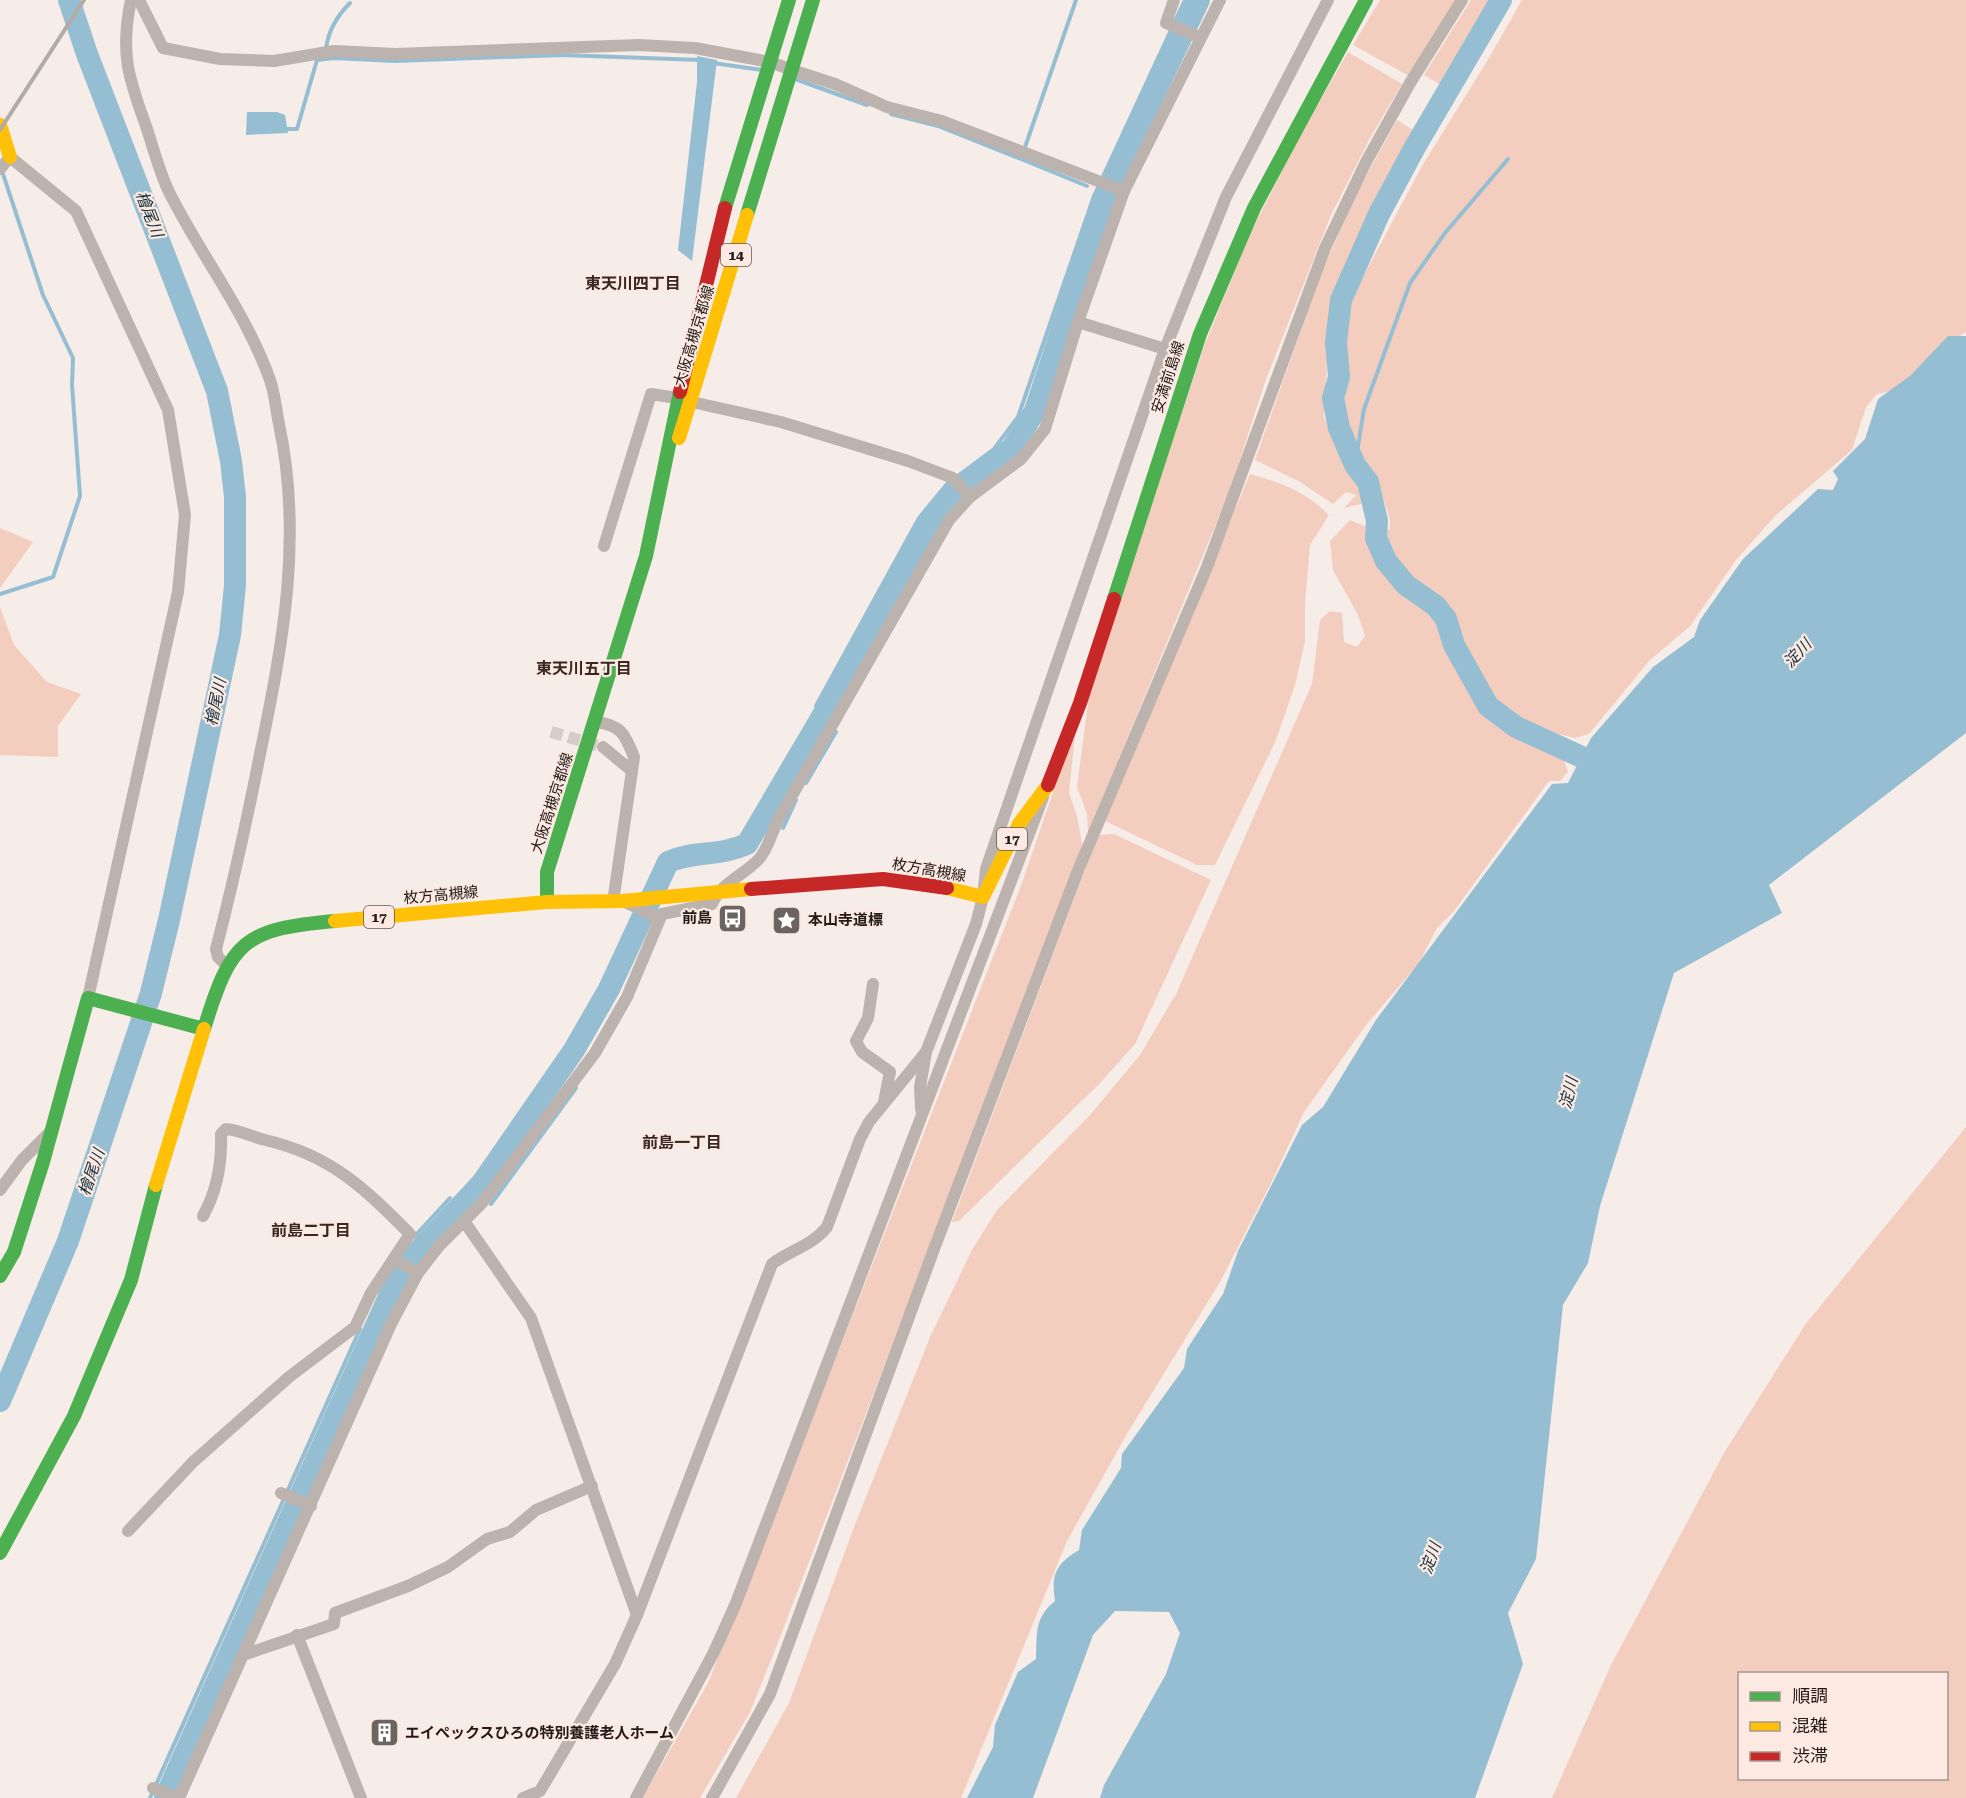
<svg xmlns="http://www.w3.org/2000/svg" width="1966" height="1798" viewBox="0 0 1966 1798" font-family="'Roboto Serif','Noto Sans JP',serif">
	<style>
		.green { fill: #f3cebf; fill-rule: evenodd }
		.water { fill: #96bed3 }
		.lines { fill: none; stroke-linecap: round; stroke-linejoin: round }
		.stream { stroke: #96bed3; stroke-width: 4 }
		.river { stroke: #96bed3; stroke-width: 22 }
		.street-tunnel { stroke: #d6ccc9; stroke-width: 12; stroke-dasharray: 12 6; stroke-linecap: butt }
		.street { stroke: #bcb3af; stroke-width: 12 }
		.fast { stroke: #4caf50; stroke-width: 14 }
		.slow { stroke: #ffc107; stroke-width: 14 }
		.jam { stroke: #c62828; stroke-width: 14 }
		.rail { stroke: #b3aba7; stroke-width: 4 }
		.labels { text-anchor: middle; stroke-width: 4.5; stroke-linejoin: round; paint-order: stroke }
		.shield { fill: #fce9e2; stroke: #635854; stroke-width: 1.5 }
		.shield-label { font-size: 14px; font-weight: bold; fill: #221a17 }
		.street-label { font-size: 15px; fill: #221a17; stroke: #fce9e2 }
		.poi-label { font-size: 15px; font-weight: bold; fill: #221a17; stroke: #fce9e2; text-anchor: start }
		.water-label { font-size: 16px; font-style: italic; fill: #13303e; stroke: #fce9e2 }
		.neighbourhood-label { font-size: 16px; font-weight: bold; fill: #392821; stroke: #fce9e2 }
	</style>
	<rect width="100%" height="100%" fill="#f6ece8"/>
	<g class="green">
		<path d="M 1380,0 L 1456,0 L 1409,76 L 1353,45 Z"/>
		<path d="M 1471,0 L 1495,0 L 1444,87 L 1424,75 Z"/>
		<path d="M 1522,0 L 1966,0 L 1966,332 L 1953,340 L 1910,387 L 1877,394 L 1866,407 L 1852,450 L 1776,515 L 1736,560 L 1690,626 L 1649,661 L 1589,734 L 1575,738 L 1538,729 L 1499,707 L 1464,654 L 1458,626 L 1443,600 L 1424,586 L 1406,580 L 1393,564 L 1382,536 L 1390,528 L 1390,519 L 1376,476 L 1349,443 L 1335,407 L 1346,376 L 1346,309 L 1422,166 L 1489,58 Z"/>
		<path d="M 1348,52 L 1402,84 L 1371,136 L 1331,215 L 1266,379 L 1230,490 L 1088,833 L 1087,814 L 1077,787 L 1090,688 L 1205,344 L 1250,234 L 1303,130 Z"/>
		<path d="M 1397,120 L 1416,132 L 1365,228 L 1336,301 L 1327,361 L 1324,417 L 1346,465 L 1370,490 L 1369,502 L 1344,508 L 1356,495 L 1346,492 L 1333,504 L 1300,482 L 1255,460 L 1323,269 L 1358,191 Z"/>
		<path d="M 1250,474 C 1282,483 1306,492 1329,515 L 1310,545 L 1305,603 L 1305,641 L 1295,685 L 1276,740 L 1215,865 L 1197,865 L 1105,821 Z"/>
		<path d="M 1350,520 L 1369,528 C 1371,537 1370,552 1375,560 C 1392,586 1426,597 1441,624 C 1459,656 1462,695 1493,720 C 1509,732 1532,734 1543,751 L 1562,756 L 1568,772 L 1560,781 L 1549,781 L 1454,911 L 1437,928 L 1419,963 L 1366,1025 L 1304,1112 L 1271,1183 L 1220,1282 L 1128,1432 L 1067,1541 L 961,1798 L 736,1798 L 789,1703 L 854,1527 L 931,1335 L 972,1250 L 997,1210 L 1090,1115 L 1140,1055 L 1176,994 L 1312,684 L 1320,620 L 1330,611 L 1342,613 L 1344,642 L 1357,647 L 1365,636 L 1358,615 L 1333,570 L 1330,541 Z"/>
		<path d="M 0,528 L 33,542 L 0,588 Z"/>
		<path d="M 0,607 L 14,645 L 47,682 L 81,694 L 58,726 L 58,757 L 0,755 Z"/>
		<path d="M 1076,725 L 1069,793 L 1077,816 L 1083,849 L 777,1645 L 750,1712 L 700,1798 L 643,1798 L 709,1681 L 1022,883 Z"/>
		<path d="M 1114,834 L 1211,880 L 1135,1044 L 1102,1081 L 959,1221 L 952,1222 L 1098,835 Z"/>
		<path d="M 1966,1127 L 1966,1798 L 1552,1798 L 1611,1665 L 1724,1453 L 1805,1325 ZM 1740,1674 L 1946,1674 L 1946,1778 L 1740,1778 Z"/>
	</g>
	<g class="water">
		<path d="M 697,56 L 717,60 L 692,261 L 678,250 L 697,82 Z"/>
		<path d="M 247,112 L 277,112 L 285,115 L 288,133 L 246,135 Z"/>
		<path d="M 1948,336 L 1966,336 L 1966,733 L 1769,885 L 1782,913 L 1674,973 L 1600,1206 L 1588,1263 L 1563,1305 L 1536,1559 L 1508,1613 L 1523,1664 L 1475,1798 L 1100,1798 L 1104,1785 L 1166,1674 L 1180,1633 L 1169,1612 L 1115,1611 L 1093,1635 L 1033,1798 L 967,1798 L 993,1747 L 995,1725 L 1018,1672 L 1036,1659 C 1037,1634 1034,1618 1055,1601 C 1051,1574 1056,1564 1079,1550 L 1082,1530 L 1121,1468 L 1122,1454 L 1184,1368 L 1187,1349 L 1223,1294 L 1238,1251 L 1302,1125 L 1323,1107 L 1376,1020 L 1552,784 L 1568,783 L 1591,738 L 1653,667 L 1694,637 L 1700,620 L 1743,559 L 1818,489 L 1833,490 L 1838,479 L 1833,471 L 1865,439 L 1878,399 L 1910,376 Z"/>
	</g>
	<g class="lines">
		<g class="stream">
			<path d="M 326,49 C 328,31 338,15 350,3"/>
			<path d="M 713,63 L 762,70"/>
			<path d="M 795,79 L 867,105"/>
			<path d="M 891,114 L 938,126 L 1021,159"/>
			<path d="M 288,129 L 297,129 L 317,60 L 334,58 L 395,61 L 562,55 L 700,60"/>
			<path d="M 1024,150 L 1076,0"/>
			<path d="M 1022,157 L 1021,159 L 1087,186"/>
			<path d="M 1355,465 L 1364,409 L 1410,283 L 1445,233 L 1508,159"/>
			<path d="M 0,594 L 53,577 L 80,496 L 72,385 L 73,358 L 43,295 L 2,171"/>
			<path d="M 816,706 L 919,518 L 947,484 L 994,449 L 1018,417 L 1094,196 L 1185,0"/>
			<path d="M 806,783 L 836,732"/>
			<path d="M 783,828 L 796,800"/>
			<path d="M 491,1204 L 576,1088"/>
			<path d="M 414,1237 L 450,1198"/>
			<path d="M 150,1798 L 360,1329"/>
		</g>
		<g class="river">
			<path d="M 1501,0 L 1415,147 L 1379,214 L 1341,300 L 1336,342 L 1339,377 L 1333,398 L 1339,428 L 1355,465 L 1368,482 L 1377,521 L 1376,538 L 1386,561 L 1406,585 L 1436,606 L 1446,619 L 1454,645 L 1488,706 L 1516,727 L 1597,764 L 1605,773"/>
			<path d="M 0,1401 L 68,1241 L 151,993 L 169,920 L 230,635 L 235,585 L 235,497 L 231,461 L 217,391 L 87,54 L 69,0"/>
			<path d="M 165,1798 L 391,1292 L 411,1259 L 482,1183 L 574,1050 L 609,989 L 668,862 C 695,850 718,857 747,844 L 840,686 L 928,525 L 947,500 L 1012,448 L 1035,411 L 1106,195 L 1199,0"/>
		</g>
		<path class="street-tunnel" d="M 551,732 L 603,747"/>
		<g class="street">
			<path d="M 131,0 C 120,52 128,77 146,126 C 153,147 159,171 169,192 C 201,256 246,312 270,380 C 275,394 276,410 279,424 C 303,537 283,643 260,754 C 247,820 233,884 216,949 L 218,957 L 228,967"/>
			<path d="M 139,0 L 163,48 L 220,59 L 274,61 L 334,51 L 395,54 L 638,45 L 695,48 L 770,62 L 792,70 L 835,84 L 887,107 L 942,121 L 1124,191"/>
			<path d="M 1174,0 L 1166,23 L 1199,37"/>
			<path d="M 0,169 L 10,157 L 76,211 L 168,410 L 185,515 L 178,592 L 88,998"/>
			<path d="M 1078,322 L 1165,349"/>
			<path d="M 692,402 L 781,422 L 908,461 L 953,478 L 970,497"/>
			<path d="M 604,546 L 651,394 L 677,398"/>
			<path d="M 596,722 C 621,725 625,734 634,757 L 613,902"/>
			<path d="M 603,747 L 632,771"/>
			<path d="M 625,902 L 651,914 L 657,921"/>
			<path d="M 873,984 L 868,1018 L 856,1041 L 862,1052 L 890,1072 L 884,1102"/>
			<path d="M 921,1109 L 920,1087 L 926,1052"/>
			<path d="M 0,1190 L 22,1160 L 50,1132"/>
			<path d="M 464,1221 L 531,1318 L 637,1615"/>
			<path d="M 394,1259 L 418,1273"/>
			<path d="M 281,1493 L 311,1506"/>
			<path d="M 128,1531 L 193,1462 L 289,1377 L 355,1327 L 371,1293 L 410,1234 C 364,1188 331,1155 265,1140 C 252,1137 240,1130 226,1129 L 221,1134 C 222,1163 217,1191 203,1216"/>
			<path d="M 297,1635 L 361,1798"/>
			<path d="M 243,1655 L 334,1624 L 335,1613 L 408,1586 L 448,1567 L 487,1539 L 510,1532 L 536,1510 L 592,1486"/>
			<path d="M 153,1788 L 177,1798"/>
			<path d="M 179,1798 L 391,1324 L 418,1273 L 439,1246 L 482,1203 L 595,1053 L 627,997 L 662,914 L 712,904 C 720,884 744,875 759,859 C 768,849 772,832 778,820 L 949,520 L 970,497 L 1021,459 L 1045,429 L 1078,322 L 1124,191 L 1220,0"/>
			<path d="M 523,1798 L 540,1791 L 615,1664 L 637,1615 L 772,1264 C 790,1250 812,1246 827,1227 L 860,1139 L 869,1122 L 926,1052 L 976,924 L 983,897 L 986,869 L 1165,349 L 1226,197 L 1328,0"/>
			<path d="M 636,1798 L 714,1652 L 736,1603 L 1043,797"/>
			<path d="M 712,1798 L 770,1694 L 934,1249 L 1079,868 L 1207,567 L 1325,248 L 1366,162 L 1410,83 L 1462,0"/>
		</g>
		<g class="fast">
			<path d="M 725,208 L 789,0"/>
			<path d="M 747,215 L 813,0"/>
			<path d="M 1114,599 L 1200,334 L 1254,208 L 1366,0"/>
			<path d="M 547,902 L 547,872 L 646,556 L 680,392"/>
			<path d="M 0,1276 L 14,1252 L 43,1162 L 88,998 L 204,1029 C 231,940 244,929 335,921"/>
			<path d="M 0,1553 L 74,1416 L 131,1280 L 156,1185"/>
		</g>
		<g class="slow">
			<path d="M 0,125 L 10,157"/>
			<path d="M 679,438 L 747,215"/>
			<path d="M 947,888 L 983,897 L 1019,824 L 1048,785"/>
			<path d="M 335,921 L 547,902 L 622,901 L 751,889"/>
			<path d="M 156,1185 L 204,1029"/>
		</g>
		<g class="jam">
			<path d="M 680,392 L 725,208"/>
			<path d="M 1048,785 L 1080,703 L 1114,599"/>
			<path d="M 751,889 L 883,879 L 947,888"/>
		</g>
		<path class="rail" d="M 0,130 L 84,0"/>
	</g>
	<defs>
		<symbol id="bus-square" viewBox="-11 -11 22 22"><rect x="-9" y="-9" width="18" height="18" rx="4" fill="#6c6460" stroke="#fce9e2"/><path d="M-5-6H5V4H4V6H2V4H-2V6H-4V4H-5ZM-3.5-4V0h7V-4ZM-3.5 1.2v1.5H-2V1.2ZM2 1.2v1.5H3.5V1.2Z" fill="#fff"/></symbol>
		<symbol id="sight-square" viewBox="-11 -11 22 22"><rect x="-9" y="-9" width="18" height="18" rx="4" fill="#6c6460" stroke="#fce9e2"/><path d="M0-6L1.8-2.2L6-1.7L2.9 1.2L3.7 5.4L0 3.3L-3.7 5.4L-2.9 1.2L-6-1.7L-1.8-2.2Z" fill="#fff"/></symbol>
		<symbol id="building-square" viewBox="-11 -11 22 22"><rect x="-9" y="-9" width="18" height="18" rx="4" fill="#6c6460" stroke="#fce9e2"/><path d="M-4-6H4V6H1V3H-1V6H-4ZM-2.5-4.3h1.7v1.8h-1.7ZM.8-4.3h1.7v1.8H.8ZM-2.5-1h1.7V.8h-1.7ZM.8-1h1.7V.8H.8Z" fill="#fff"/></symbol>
	</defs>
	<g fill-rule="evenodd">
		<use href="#bus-square" x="716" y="902" width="33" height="33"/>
		<use href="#sight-square" x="770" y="904" width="33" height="33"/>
		<use href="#building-square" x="368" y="1716" width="33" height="33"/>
	</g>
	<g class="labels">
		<g class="shield">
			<rect x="721" y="244" width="30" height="22" rx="4.5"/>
			<rect x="997" y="828" width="30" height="22" rx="4.5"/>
			<rect x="364" y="906" width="30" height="22" rx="4.5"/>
		</g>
		<g class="shield-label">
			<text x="736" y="260">14</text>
			<text x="1012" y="844">17</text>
			<text x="379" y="922">17</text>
		</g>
		<g class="street-label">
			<text transform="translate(694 336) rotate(-73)" y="5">大阪高槻京都線</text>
			<text transform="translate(1168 377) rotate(-72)" y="5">安満前島線</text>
			<text transform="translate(552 803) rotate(-72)" y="5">大阪高槻京都線</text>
			<text transform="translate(929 870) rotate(10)" y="5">枚方高槻線</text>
			<text transform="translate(441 895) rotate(-5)" y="5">枚方高槻線</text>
		</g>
		<g class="poi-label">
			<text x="712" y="923" text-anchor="end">前島</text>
			<text x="808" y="925">本山寺道標</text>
			<text x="405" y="1738">エイぺックスひろの特別養護老人ホーム</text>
		</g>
		<g class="water-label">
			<text transform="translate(150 214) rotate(69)" y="6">檜尾川</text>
			<text transform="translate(1797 653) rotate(-47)" y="6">淀川</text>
			<text transform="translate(215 702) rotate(-78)" y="6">檜尾川</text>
			<text transform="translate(1568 1093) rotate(-76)" y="6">淀川</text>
			<text transform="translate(91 1172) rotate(-71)" y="6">檜尾川</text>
			<text transform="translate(1430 1558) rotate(-71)" y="6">淀川</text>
		</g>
		<g class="neighbourhood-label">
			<text x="633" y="289">東天川四丁目</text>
			<text x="584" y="674">東天川五丁目</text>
			<text x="682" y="1148">前島一丁目</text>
			<text x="311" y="1236">前島二丁目</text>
		</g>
	</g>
	<rect x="1738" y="1672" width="210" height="108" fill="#fce9e2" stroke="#a59691" stroke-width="1.5"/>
	<rect x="1750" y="1692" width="30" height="9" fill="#4caf50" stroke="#a59691" stroke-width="1.5"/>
	<text x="1792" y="1702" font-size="18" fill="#221a17">順調</text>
	<rect x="1750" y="1722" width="30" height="9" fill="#ffc107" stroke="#a59691" stroke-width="1.5"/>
	<text x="1792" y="1732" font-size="18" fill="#221a17">混雑</text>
	<rect x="1750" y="1752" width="30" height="9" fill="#c62828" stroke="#a59691" stroke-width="1.5"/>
	<text x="1792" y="1762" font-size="18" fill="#221a17">渋滞</text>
</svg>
